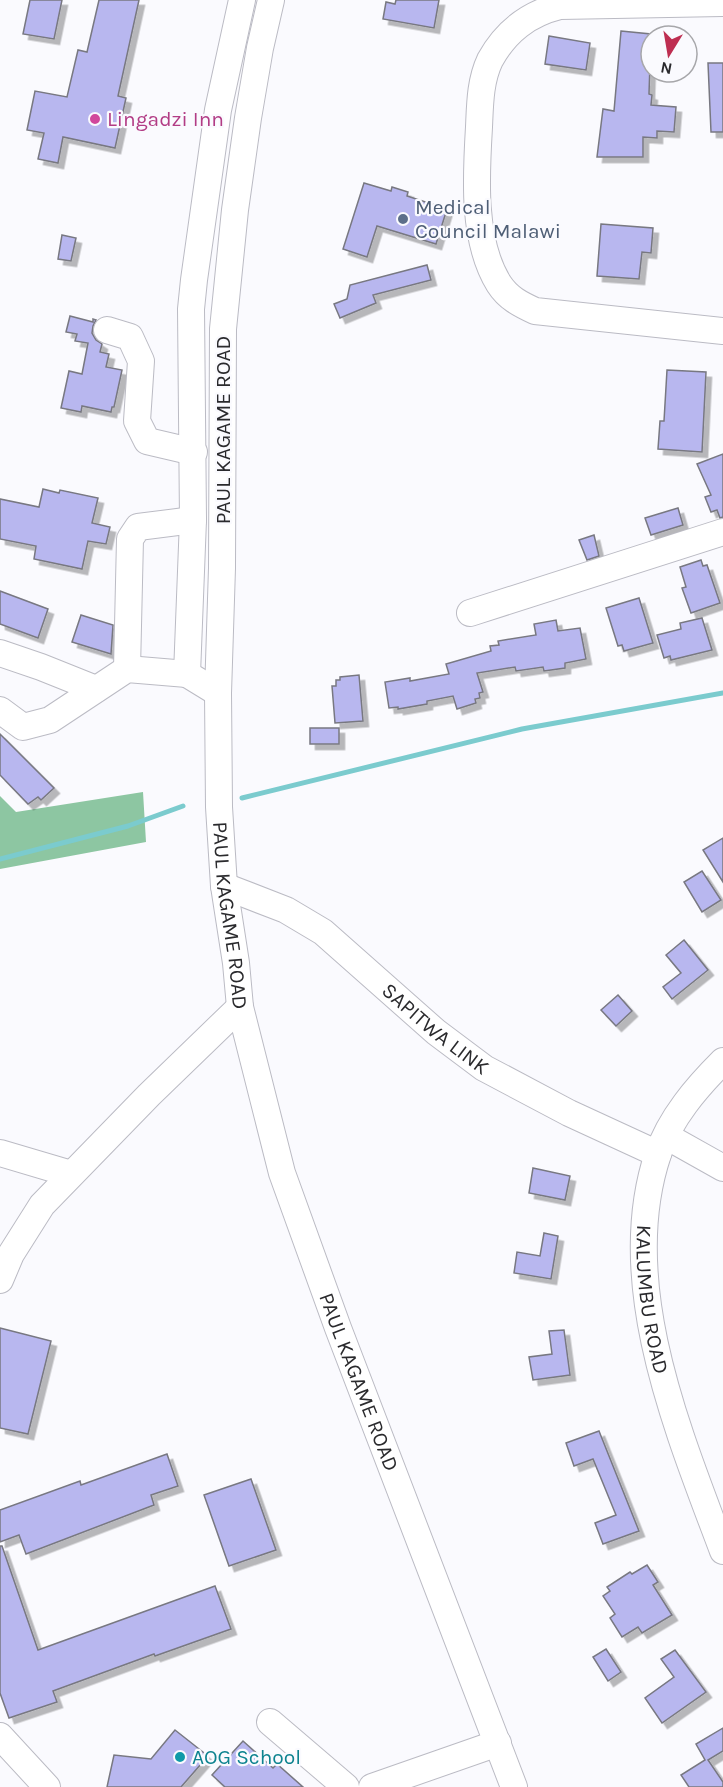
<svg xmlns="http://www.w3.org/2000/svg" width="723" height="1787" viewBox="0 0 723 1787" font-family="Karla,sans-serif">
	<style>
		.forest { fill: #8dc6a2 }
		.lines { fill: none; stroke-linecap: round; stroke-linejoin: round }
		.stream { stroke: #7bcbce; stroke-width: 5 }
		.building { fill: #b8b7ef; stroke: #787881; stroke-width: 1.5; filter: url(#shadow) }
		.minor-casing { stroke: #bbbbc4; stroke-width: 28 }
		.minor { stroke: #fff; stroke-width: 26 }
		.hotel-dot { fill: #d1479c; stroke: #fafafe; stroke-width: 2 }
		.service-dot { fill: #5c6f8a; stroke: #fafafe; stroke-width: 2 }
		.culture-dot { fill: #0f9aa8; stroke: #fafafe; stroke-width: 2 }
		.labels { text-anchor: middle; stroke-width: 4.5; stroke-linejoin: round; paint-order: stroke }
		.hotel-label { font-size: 21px; fill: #b23c85; stroke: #fafafe; text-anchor: start }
		.service-label { font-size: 21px; fill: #4e5e75; stroke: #fafafe; text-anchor: start }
		.street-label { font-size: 21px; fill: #2a2a2d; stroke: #fafafe }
		.culture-label { font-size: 21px; fill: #0d838f; stroke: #fafafe; text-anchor: start }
	</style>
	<defs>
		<filter id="shadow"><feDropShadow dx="5.5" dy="5.5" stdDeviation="0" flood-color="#0004"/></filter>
	</defs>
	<rect width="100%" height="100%" fill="#fafafe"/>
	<path class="forest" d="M 143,792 L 146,842 L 0,869 L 0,796 L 16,812 Z"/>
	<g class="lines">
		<g class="stream">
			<path d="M 242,798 L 522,729 L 723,693"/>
			<path d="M 0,859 L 128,826 L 183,806"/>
		</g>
	</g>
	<g class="building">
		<path d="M 30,0 L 62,0 L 54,39 L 23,34 Z"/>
		<path d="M 99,0 L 139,0 L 118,96 L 126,98 L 115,148 L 63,137 L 58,163 L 38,159 L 44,133 L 27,130 L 35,91 L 67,97 L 78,50 L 87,52 Z"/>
		<path d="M 396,0 L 439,0 L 434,28 L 383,19 L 386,2 L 395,4 Z"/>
		<path d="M 621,31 L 651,34 L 649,94 L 652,95 L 651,105 L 676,107 L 674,132 L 657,131 L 657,138 L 643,137 L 643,157 L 597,157 L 603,109 L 614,111 Z"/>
		<path d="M 549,36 L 590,43 L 586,70 L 545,64 Z"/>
		<path d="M 708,63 L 723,63 L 723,132 L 711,132 Z"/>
		<path d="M 364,183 L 391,191 L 392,187 L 408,192 L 407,196 L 447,209 L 436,244 L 377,226 L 367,257 L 343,249 Z"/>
		<path d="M 601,224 L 653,228 L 651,253 L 642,252 L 639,279 L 597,276 Z"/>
		<path d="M 62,235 L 76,238 L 71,261 L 58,259 Z"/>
		<path d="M 427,265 L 431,280 L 373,295 L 376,303 L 340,318 L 334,304 L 347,299 L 350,285 Z"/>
		<path d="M 70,316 L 93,322 L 93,319 L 96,320 L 93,326 L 92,333 L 96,340 L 102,344 L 100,352 L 109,354 L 106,367 L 122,370 L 114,407 L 112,407 L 111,412 L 82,406 L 81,412 L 61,408 L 69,371 L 82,374 L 88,343 L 75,341 L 77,334 L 66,332 Z"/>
		<path d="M 667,370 L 706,372 L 702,452 L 658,449 L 660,421 L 664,421 Z"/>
		<path d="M 723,454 L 723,517 L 720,518 L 717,510 L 711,512 L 705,497 L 711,495 L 697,464 Z"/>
		<path d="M 43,489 L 59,493 L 60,490 L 98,498 L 92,523 L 110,527 L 106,544 L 88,541 L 82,569 L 34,559 L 36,546 L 0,539 L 0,499 L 39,507 Z"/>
		<path d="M 678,508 L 683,525 L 651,535 L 645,518 Z"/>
		<path d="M 594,535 L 599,556 L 587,560 L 579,540 Z"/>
		<path d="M 701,560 L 703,566 L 707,565 L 720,603 L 691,613 L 682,588 L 686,587 L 680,567 Z"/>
		<path d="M 0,591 L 48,609 L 38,638 L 0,624 Z"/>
		<path d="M 639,598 L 653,643 L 624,651 L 622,645 L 618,646 L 606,608 Z"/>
		<path d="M 81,615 L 113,625 L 111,654 L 72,642 Z"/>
		<path d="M 702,618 L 712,650 L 671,660 L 670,656 L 664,658 L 657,635 L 681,629 L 680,623 Z"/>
		<path d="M 556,620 L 558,631 L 580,628 L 586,659 L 565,663 L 565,668 L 544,671 L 543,667 L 516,671 L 515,667 L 477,673 L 483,692 L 479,693 L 480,698 L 475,699 L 476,703 L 457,709 L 453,696 L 427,701 L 427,704 L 398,709 L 398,707 L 389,708 L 385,682 L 410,678 L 410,681 L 449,674 L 446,664 L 491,651 L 490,646 L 499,645 L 498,641 L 536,635 L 534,624 Z"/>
		<path d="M 359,675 L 363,721 L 335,723 L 332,686 L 336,686 L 336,680 L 340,680 L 340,677 Z"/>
		<rect x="310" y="728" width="29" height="16"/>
		<path d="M 0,734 L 54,788 L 41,800 L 38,797 L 28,804 L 0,775 Z"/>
		<path d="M 723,838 L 723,882 L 703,850 Z"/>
		<path d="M 702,871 L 721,900 L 702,912 L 684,882 Z"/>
		<path d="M 684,940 L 708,970 L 672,999 L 663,987 L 681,973 L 666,955 Z"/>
		<path d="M 618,995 L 632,1011 L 616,1026 L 601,1010 Z"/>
		<path d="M 533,1168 L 570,1176 L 565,1200 L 529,1193 Z"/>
		<path d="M 544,1233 L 558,1236 L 551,1279 L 514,1273 L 517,1252 L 540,1256 Z"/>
		<path d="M 0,1328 L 51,1341 L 28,1434 L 0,1428 Z"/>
		<path d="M 564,1330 L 570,1375 L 533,1380 L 529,1357 L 552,1354 L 549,1331 Z"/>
		<path d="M 599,1431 L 639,1531 L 603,1544 L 595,1523 L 616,1515 L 593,1459 L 574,1466 L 566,1443 Z"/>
		<path d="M 167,1454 L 178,1486 L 151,1495 L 154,1505 L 26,1554 L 19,1535 L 0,1542 L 0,1510 L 80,1481 L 81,1485 Z"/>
		<path d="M 251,1479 L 276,1550 L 229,1566 L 204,1495 Z"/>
		<path d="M 0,1546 L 2,1546 L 38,1650 L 215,1586 L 231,1629 L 155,1656 L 154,1654 L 53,1691 L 57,1702 L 9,1718 L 0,1693 Z"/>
		<path d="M 647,1565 L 658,1582 L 653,1585 L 672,1615 L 642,1633 L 638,1627 L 622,1637 L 610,1618 L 615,1614 L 603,1596 L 610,1591 L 607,1587 L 630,1572 L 632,1574 Z"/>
		<path d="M 606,1649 L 621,1672 L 608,1681 L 593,1657 Z"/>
		<path d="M 675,1650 L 706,1692 L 662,1723 L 645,1698 L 674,1677 L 661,1659 Z"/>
		<path d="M 723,1728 L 723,1751 L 708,1760 L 723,1782 L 723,1787 L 689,1787 L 681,1775 L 705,1760 L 696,1744 Z"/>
		<path d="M 175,1730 L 208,1756 L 181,1787 L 107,1787 L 114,1755 L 151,1759 Z"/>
		<path d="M 243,1741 L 273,1768 L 277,1764 L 303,1787 L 225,1787 L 212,1775 Z"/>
	</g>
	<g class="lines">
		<defs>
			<g id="minor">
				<path id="s1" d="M 271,0 L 260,48 L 248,118 L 235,210 L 223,329 L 222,568 L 218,693 L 219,807 L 224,886 L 236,963 L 240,1007 L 282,1173 L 338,1328 L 514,1787"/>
				<path d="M 723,3 L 560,6 C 528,14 506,31 490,60 C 480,81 480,105 479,127 C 476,176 472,241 499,284 C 508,298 520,304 535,311 L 723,331"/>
				<path d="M 107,330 L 130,337 L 141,361 L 137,421 L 147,441 L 194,452"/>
				<path d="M 470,613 L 723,532"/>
				<path d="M 0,653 L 41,667 L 96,689"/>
				<path d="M 127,669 L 130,539 L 138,527 L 193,520"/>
				<path d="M 218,693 L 187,674 L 193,520 L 191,309 L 194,280 L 218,110 L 242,0"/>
				<path d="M 0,710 L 23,727 L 50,720 L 127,669 L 187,674"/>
				<path id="s2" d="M 224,886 L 286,910 L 323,932 L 436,1032 L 484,1068 L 569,1113 L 658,1154"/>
				<path id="s3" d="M 723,1061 C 697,1087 670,1118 658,1154 C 615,1282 678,1431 723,1551"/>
				<path d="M 666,1136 L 723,1168"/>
				<path d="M 0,1153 L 71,1174"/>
				<path d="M 0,1280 L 11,1254 L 42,1205 L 149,1095 L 240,1007"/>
				<path d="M 270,1722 L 346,1787"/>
				<path d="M 0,1736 L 47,1787"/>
				<path d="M 372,1787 L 498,1743"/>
			</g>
		</defs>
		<use href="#minor" class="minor-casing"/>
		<use href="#minor" class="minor"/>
	</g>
	<circle class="hotel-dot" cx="95" cy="119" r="6"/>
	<circle class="service-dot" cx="403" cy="219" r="6"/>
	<circle class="culture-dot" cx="180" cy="1757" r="6"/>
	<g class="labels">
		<g class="hotel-label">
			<text x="107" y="126">Lingadzi Inn</text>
		</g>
		<g class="service-label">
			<text x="415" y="214">Medical<tspan x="415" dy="24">Council Malawi</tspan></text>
		</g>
		<g class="street-label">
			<text transform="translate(223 430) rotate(-90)" y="7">PAUL KAGAME ROAD</text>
			<text dy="7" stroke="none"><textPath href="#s1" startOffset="920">PAUL KAGAME ROAD</textPath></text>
			<text dy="7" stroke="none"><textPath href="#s2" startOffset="258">SAPITWA LINK</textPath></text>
			<text dy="7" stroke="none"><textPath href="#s3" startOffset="262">KALUMBU ROAD</textPath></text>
			<text dy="7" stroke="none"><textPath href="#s1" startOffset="1406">PAUL KAGAME ROAD</textPath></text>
		</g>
		<g class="culture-label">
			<text x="192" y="1764">AOG School</text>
		</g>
	</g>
	<g transform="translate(669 54) rotate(191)"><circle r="28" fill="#fafafe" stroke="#a7a7aa" stroke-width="1.5"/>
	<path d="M0-4.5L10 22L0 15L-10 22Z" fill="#be2e51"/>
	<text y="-9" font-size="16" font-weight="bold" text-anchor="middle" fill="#2a2a2d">N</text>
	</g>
</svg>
